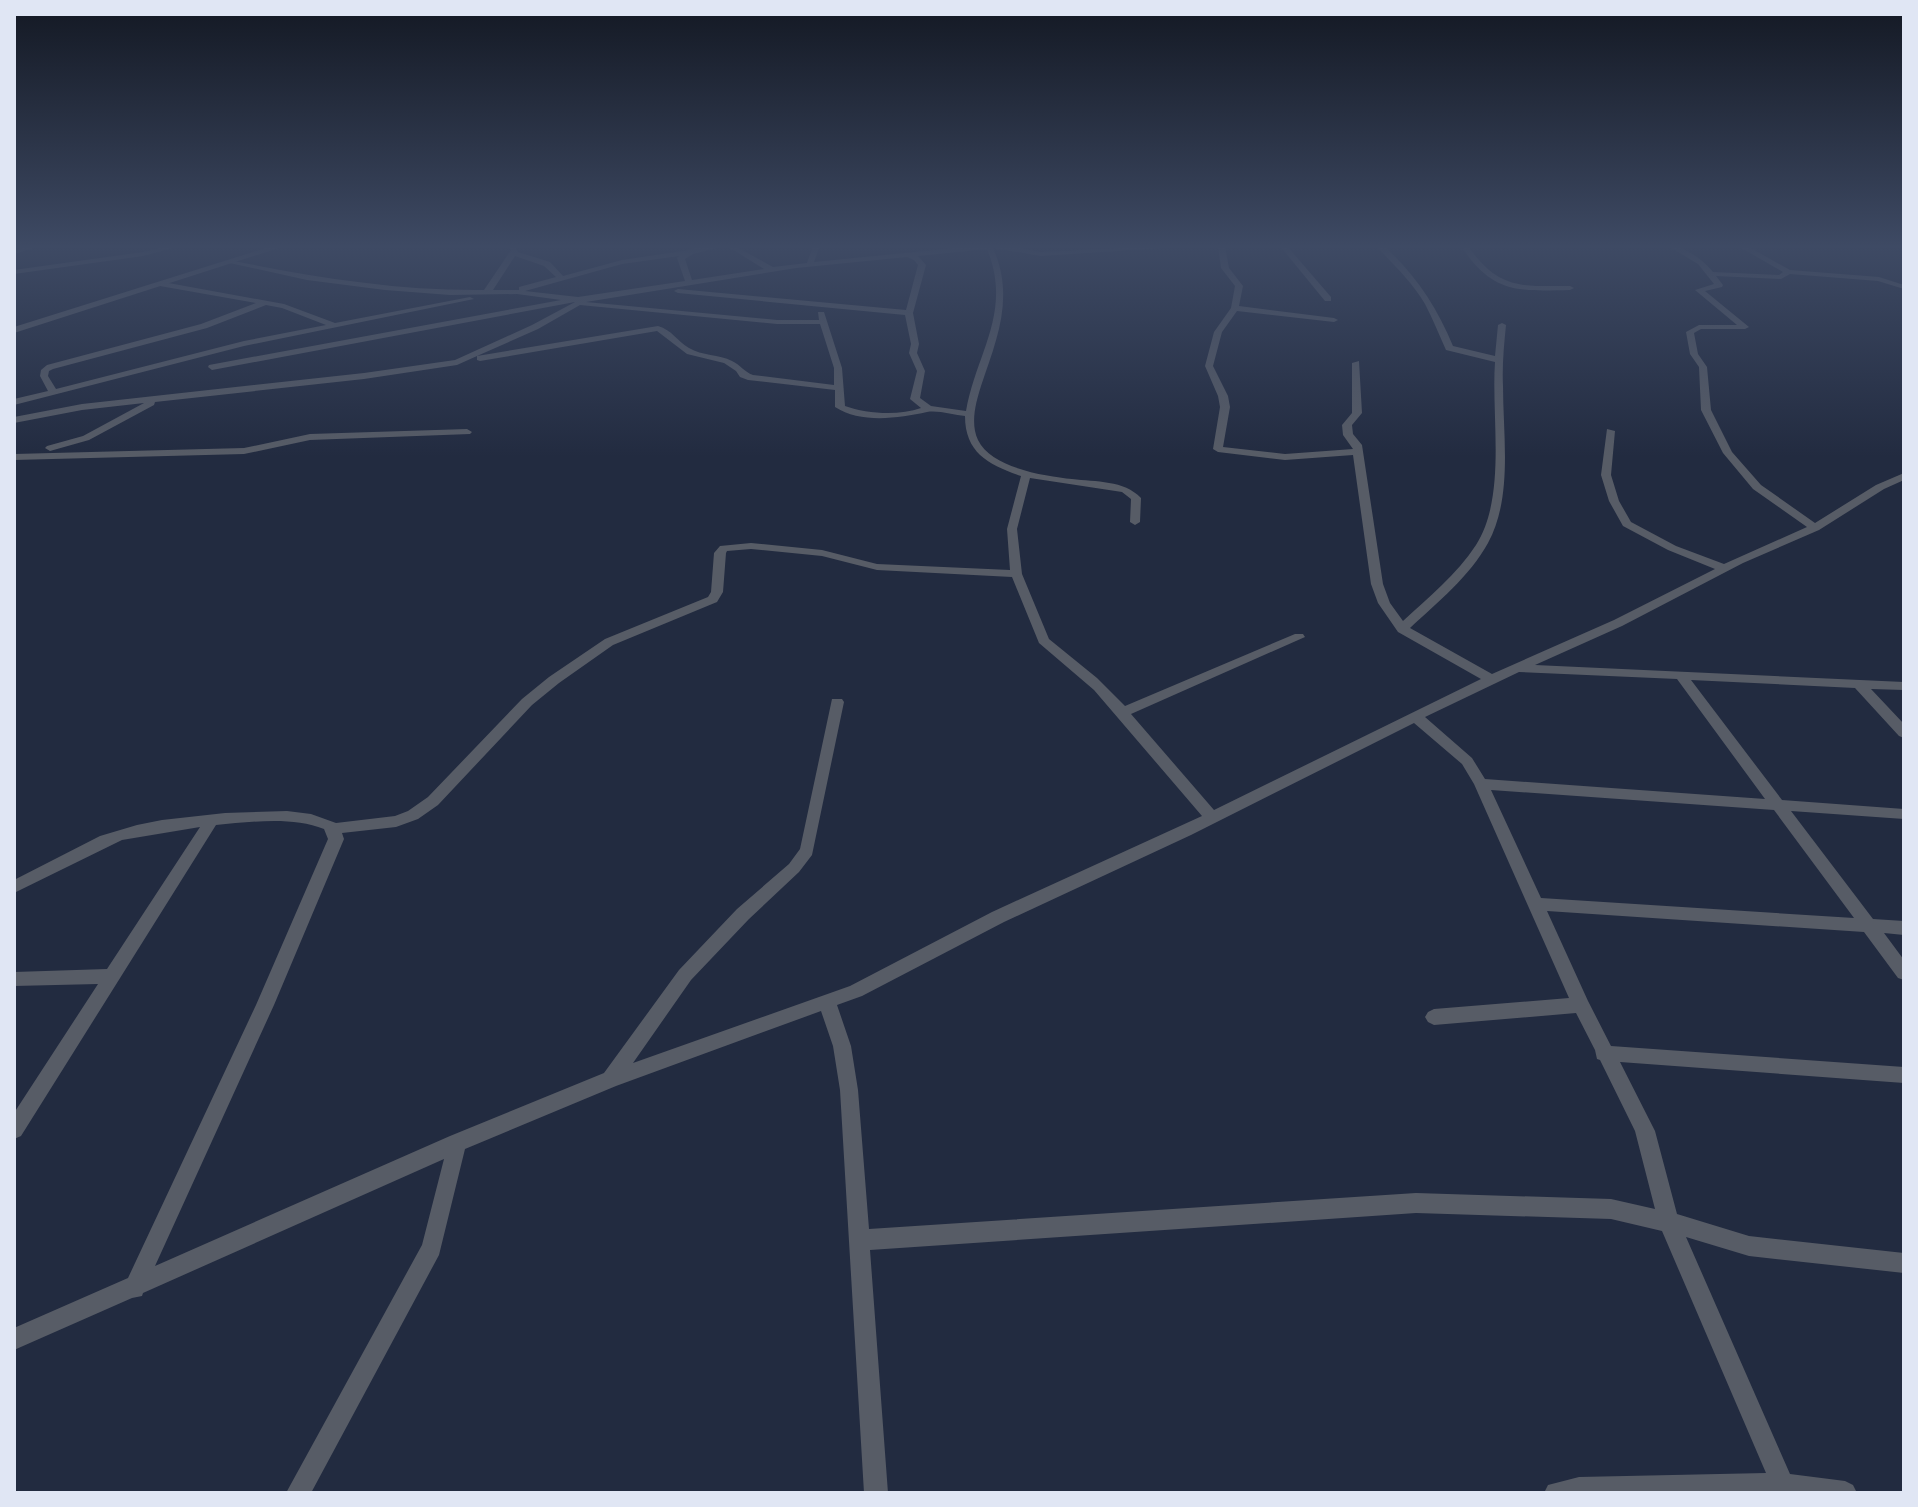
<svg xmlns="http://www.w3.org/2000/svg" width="1918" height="1507" viewBox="0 0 1918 1507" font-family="Helvetica,sans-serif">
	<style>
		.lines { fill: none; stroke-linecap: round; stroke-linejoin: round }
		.minor { fill: #575c66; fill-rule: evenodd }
		.tertiary { fill: #575c66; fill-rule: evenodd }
	</style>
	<rect width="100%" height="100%" fill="#222b40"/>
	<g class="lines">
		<g class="minor">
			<path d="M 30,246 L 41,246 L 14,254 L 14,250 Z"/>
			<path d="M 169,246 L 181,246 L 143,256 L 14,274 L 14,270 L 143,252 Z"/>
			<path d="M 508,246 L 515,246 L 518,252 L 550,262 L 563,276 L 622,260 L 689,250 L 697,246 L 724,246 L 693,254 L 685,259 L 692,280 L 764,269 L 727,246 L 735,246 L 773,267 L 807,263 L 813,246 L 820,246 L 814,262 L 975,246 L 1007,246 L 1041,252 L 1166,246 L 1163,248 L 1041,256 L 993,248 C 1015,297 997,339 981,386 C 976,402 970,423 978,440 C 991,468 1045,476 1072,479 C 1096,482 1124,480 1141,498 L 1140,522 L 1135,525 L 1130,522 L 1131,499 L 1122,492 L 1030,478 L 1017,529 L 1022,574 L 1049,639 L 1097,678 L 1125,706 L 1295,634 L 1303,634 L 1305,637 L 1131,714 L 1214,810 L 1481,679 L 1398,632 L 1378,603 L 1371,584 L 1353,455 L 1285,460 L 1218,452 L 1213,449 L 1220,407 L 1218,396 L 1205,366 L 1214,332 L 1231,308 L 1235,286 L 1221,268 L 1218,246 L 1225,246 L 1229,268 L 1243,286 L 1239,306 L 1334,318 L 1338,320 L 1334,322 L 1237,311 L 1222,332 L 1213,366 L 1228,396 L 1230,407 L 1223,447 L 1285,454 L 1353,449 L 1343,435 L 1342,425 L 1352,413 L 1352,363 L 1359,361 L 1362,413 L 1352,425 L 1353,434 L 1362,445 L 1383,584 L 1390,603 L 1403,621 C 1428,598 1457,574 1476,545 C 1507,496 1491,417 1495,362 L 1446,350 C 1439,335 1433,319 1425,304 C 1412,282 1394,265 1376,246 L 1384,246 C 1415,274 1437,307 1453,346 L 1495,356 L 1498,325 L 1502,323 L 1506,325 C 1504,345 1502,366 1503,386 C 1503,436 1513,497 1488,543 C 1470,576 1437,603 1410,628 L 1492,674 L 1614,620 L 1715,569 L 1668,550 L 1623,526 L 1609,501 L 1601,475 L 1607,429 L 1615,431 L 1611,475 L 1619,501 L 1631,522 L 1676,546 L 1724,564 L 1807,527 L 1753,489 L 1723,453 L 1701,410 L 1699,367 L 1690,354 L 1686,332 L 1699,325 L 1737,325 L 1695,290 L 1714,284 L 1698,264 L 1668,246 C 1685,246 1702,259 1713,272 L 1779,275 L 1783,272 L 1738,246 L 1747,246 L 1790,270 L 1879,277 L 1904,285 L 1904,289 L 1878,281 L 1790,274 L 1781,279 L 1716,276 L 1723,285 L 1722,287 L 1705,291 L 1749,327 L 1745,329 L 1701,329 L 1694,333 L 1698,354 L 1707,367 L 1711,410 L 1732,452 L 1761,485 L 1815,523 L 1876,485 L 1904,473 L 1904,480 L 1884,489 L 1819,530 L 1743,563 L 1622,626 L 1535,665 L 1904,682 L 1904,690 L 1871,689 L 1904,724 L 1904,738 L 1899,736 L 1855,688 L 1691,680 L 1782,800 L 1904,809 L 1904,819 L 1791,811 L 1873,919 L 1904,921 L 1904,935 L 1884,933 L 1904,960 L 1904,980 L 1898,978 L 1864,932 L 1547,911 L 1588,1001 L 1611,1046 L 1904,1067 L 1904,1083 L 1620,1062 L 1655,1131 L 1677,1214 L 1749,1236 L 1904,1253 L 1904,1273 L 1749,1256 L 1686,1237 L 1790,1474 L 1845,1481 L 1853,1485 L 1857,1493 L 1544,1493 L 1548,1485 L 1579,1477 L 1766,1473 L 1662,1231 L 1611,1219 L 1416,1213 L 870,1250 L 888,1493 L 864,1493 L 840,1090 L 833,1046 L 821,1011 L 616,1086 L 465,1149 L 439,1255 L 311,1493 L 286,1493 L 422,1245 L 444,1159 L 143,1293 L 142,1296 L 132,1298 L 14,1350 L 14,1328 L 128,1278 L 256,1005 L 328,839 L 324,829 C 292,816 250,822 216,825 L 21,1136 L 14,1139 L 14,1113 L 98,984 L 14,986 L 14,972 L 107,969 L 200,827 L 122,840 L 14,893 L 14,880 L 100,836 L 137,825 L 162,820 L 225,813 L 287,811 L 311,814 L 336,823 L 395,816 L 408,811 L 428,797 L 522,699 L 549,677 L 605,639 L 708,597 L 711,592 L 714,553 L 720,546 L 751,543 L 822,550 L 877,564 L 1010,570 L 1007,529 L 1021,476 C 989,465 965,453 965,416 C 954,415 938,410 927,412 C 899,418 861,424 835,407 L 835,390 L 748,380 L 740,377 L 736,371 L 724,363 L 687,354 L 657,331 L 480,361 L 477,360 L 477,356 L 457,365 L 364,379 L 155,402 L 154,405 L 89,440 L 50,451 L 45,448 L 47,446 L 83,436 L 144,403 L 82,410 L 14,423 L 14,417 L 82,404 L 364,373 L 455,360 L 532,325 L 575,302 L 212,370 L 208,367 L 209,365 L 561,300 L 517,294 L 450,295 L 385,290 L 307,280 L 225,262 L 229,260 C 313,277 398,291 484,290 L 511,250 ZM 987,249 C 1013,312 976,353 966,411 L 931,406 L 920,398 L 925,371 L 917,353 L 919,344 L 913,313 L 926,265 L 918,256 ZM 515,256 L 544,266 L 556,277 L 519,287 L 519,290 L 493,290 ZM 679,256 L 677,258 L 685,281 L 578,297 L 525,291 L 622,264 ZM 907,257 L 914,260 L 918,265 L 906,310 L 678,289 L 674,291 L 678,293 L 905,315 L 911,344 L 909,353 L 917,371 L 910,399 L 921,408 C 899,416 867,414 845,406 L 842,368 L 824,312 L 818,312 L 819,320 L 777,320 L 586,302 L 796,268 ZM 580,305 L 777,324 L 820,324 L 834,368 L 834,385 L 753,375 C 744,372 741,365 732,361 C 719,354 702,356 689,348 C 677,341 672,330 658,326 L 477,356 L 538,329 ZM 751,549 L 822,556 L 877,570 L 1012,577 L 1039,643 L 1094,690 L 1202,816 L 992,912 L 850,986 L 633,1063 L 691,980 L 749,919 L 799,872 L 812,855 L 844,702 L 842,699 L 832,699 L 800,849 L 789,864 L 737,909 L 679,970 L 604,1073 L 450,1136 L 155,1266 L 274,1005 L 344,839 L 342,833 L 396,827 L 418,819 L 438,805 L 532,705 L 559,683 L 613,645 L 717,602 L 723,592 L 726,553 L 727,551 ZM 1519,672 L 1677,679 L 1765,799 L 1485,779 L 1472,758 L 1425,717 ZM 1414,723 L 1462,764 L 1474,784 L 1569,998 L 1434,1009 L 1428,1012 L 1425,1017 L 1428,1022 L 1434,1025 L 1576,1013 L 1595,1050 L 1597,1059 L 1600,1060 L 1635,1131 L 1655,1209 L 1611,1199 L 1416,1193 L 869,1229 L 858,1090 L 851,1046 L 837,1005 L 862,996 L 1004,922 L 1191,835 ZM 1491,790 L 1774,810 L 1854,918 L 1541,898 Z"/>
			<path d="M 1280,246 L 1287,246 L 1331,297 L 1331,301 L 1325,301 Z"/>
			<path d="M 1461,246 L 1468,246 C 1499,290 1521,286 1570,286 L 1574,288 L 1570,290 C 1517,291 1493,294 1461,246 Z"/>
			<path d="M 163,282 L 284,304 L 335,323 L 470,297 L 474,299 L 244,346 L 14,405 L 14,399 L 48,391 L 40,376 L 41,370 L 47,365 L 201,324 L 256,303 L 160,286 L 159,284 ZM 266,305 L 282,308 L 326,325 L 244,341 L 56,389 L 48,376 L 49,371 L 53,369 L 207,328 Z"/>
			<path d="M 467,429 L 472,432 L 470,434 L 310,440 L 244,454 L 14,460 L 14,454 L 244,448 L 310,434 Z"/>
		</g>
		<path class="tertiary" d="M 272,246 L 285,246 L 14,333 L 14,327 Z"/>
	</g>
	<linearGradient id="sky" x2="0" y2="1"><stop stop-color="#131823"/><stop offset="0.54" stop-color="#3e4a64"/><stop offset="1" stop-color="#3e4a64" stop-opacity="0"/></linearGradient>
	<rect width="1918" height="457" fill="url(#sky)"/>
	<rect width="1918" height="1507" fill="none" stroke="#e0e6f4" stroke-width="32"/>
</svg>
